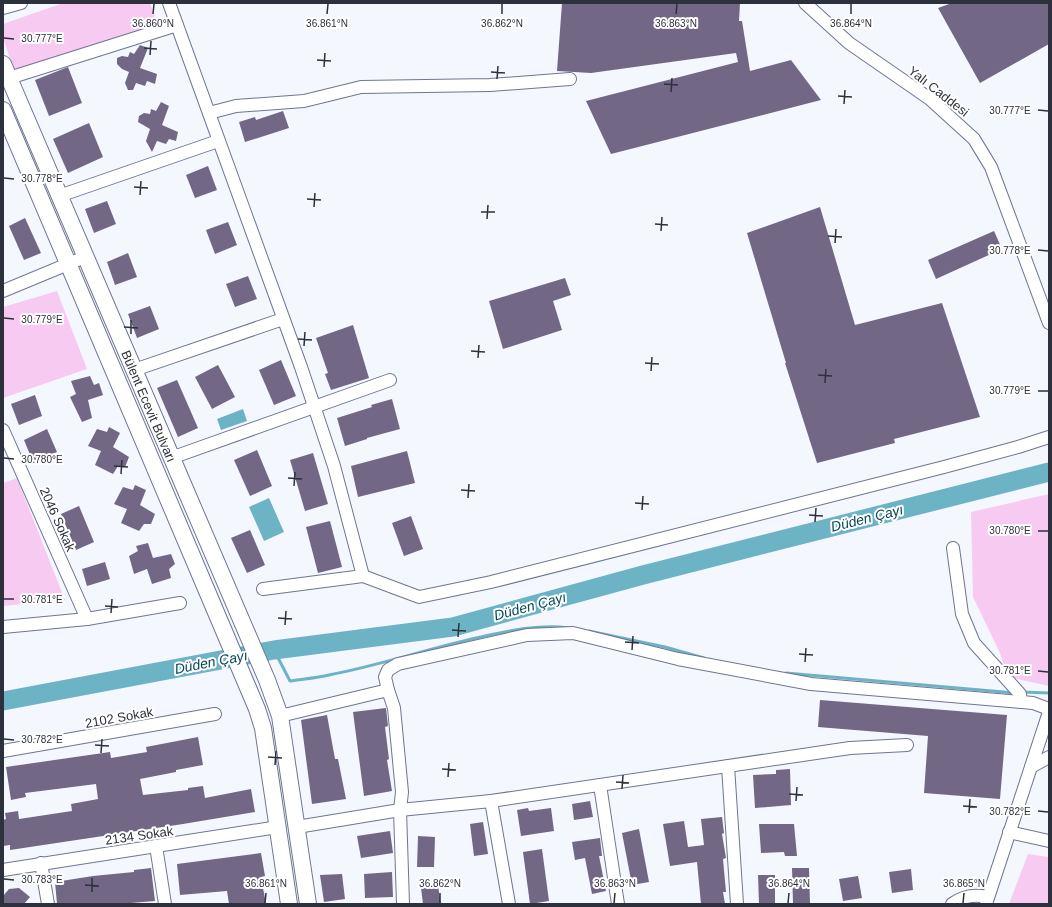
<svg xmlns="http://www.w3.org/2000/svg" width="1052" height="907" viewBox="0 0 1052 907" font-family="Arial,sans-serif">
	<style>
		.green { fill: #f7caf2 }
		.water { fill: #6db3c6 }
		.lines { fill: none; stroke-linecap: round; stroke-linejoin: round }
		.stream { stroke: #6db3c6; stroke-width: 3 }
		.river { stroke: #6db3c6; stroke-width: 19 }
		.building { fill: #726785 }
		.minor-casing { stroke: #6d7593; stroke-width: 14 }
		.major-casing { stroke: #6d7593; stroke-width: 18 }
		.minor { stroke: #fff; stroke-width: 12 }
		.major { stroke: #fff; stroke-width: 16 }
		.ticks { fill: none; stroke: #2d303d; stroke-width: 1.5 }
		.labels { text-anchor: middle; stroke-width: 4; stroke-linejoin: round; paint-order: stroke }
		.street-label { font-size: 13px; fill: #2d303d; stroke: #fff }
		.water-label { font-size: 14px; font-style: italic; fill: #064755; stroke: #fff }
		.ticks-label { font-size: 10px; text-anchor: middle; fill: #2d303d; stroke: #fff; stroke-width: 4; stroke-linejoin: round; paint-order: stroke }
	</style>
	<rect width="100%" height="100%" fill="#f5f7ff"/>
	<g class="green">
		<path d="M 63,3 L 150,3 L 158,27 L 14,71 L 3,38 L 3,24 Z"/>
		<path d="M 57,291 L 87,369 L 3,398 L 3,307 Z"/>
		<path d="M 17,478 L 65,600 L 3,606 L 3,483 Z"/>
		<path d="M 1049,494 L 1049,686 L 1012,678 L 1006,671 L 1000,653 L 973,597 L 971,512 Z"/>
		<path d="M 1028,854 L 1049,857 L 1049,904 L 1009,904 Z"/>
	</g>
	<g class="water">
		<path d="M 243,409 L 247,421 L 221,430 L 217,419 Z"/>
		<path d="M 269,498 L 284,532 L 264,541 L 249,507 Z"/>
	</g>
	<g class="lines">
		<g class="stream">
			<path d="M 589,631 L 665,647 L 704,658"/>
			<path d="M 274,650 L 290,681 C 303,679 317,678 329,675 C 382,665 433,647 485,636 C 513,630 541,624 569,628"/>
			<path d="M 786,673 L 1015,693"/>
			<path d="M 1021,692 L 1049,693"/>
		</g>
		<path class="river" d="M 3,701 L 274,650 L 453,627 L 643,575 L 1049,472"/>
	</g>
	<g class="building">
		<path d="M 562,3 L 740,3 L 739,21 L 742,21 L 750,71 L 791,60 L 821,100 L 611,154 L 586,101 L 738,62 L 736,53 L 591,73 L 557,71 Z"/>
		<path d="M 952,3 L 1049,3 L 1049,44 L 980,83 L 938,8 Z"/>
		<path d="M 140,45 L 148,48 L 140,68 L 157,74 L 155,84 L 147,81 L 145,86 L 136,83 L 133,90 L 128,90 L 125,83 L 129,72 L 122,69 L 117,64 L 117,58 L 122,56 L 128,57 L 130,52 L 134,54 Z"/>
		<path d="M 68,67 L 82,103 L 49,116 L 35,80 Z"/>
		<path d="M 161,102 L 169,106 L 162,125 L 178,132 L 176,141 L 169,139 L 166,144 L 157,141 L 152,152 L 146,141 L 150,129 L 138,122 L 139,116 L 144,113 L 150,114 L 151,109 L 156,111 Z"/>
		<path d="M 283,111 L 289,128 L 245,142 L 239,122 L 255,117 L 256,120 Z"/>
		<path d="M 89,123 L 103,157 L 68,173 L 53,139 Z"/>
		<path d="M 208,166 L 217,190 L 195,198 L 186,175 Z"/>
		<path d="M 107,201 L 116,224 L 94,233 L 85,209 Z"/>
		<path d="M 820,207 L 855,325 L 942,303 L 980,417 L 894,439 L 895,443 L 817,463 L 785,363 L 786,363 L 747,233 Z"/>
		<path d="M 25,218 L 41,253 L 24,260 L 9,226 Z"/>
		<path d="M 228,222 L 237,245 L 215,254 L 206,230 Z"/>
		<path d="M 994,231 L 1002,249 L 936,279 L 928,260 Z"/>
		<path d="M 128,253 L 137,277 L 115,285 L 107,262 Z"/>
		<path d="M 248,276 L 257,299 L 235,307 L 226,284 Z"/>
		<path d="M 565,278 L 571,295 L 553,301 L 562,330 L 503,349 L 489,301 Z"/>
		<path d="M 150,306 L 159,329 L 137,338 L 128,314 Z"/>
		<path d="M 353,325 L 369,378 L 331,390 L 325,374 L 328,373 L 316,338 Z"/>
		<path d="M 281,360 L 296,396 L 274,405 L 259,370 Z"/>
		<path d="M 218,365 L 235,397 L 212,409 L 195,377 Z"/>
		<path d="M 90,376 L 94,385 L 99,383 L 103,395 L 88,400 L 92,418 L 82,422 L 70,397 L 76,394 L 71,381 Z"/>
		<path d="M 177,380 L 198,428 L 178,437 L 157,388 Z"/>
		<path d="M 35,395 L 42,416 L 19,425 L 11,404 Z"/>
		<path d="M 392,399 L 400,429 L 367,438 L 367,439 L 345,446 L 337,418 L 372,407 L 371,405 Z"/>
		<path d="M 109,427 L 120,433 L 113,447 L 129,457 L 125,467 L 118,466 L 113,474 L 95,465 L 101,451 L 88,446 L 97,429 L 107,432 Z"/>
		<path d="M 47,429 L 57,452 L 33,462 L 24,440 Z"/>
		<path d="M 257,450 L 272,486 L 250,496 L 234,460 Z"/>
		<path d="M 407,451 L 415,483 L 358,497 L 351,466 Z"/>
		<path d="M 313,453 L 328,504 L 305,511 L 290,460 Z"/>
		<path d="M 135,485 L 146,490 L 140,505 L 155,514 L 151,524 L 144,524 L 139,531 L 121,523 L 127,509 L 114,504 L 123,487 L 133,490 Z"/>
		<path d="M 79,506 L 94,542 L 76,550 L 61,514 Z"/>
		<path d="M 411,516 L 423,549 L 404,556 L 392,523 Z"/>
		<path d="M 330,521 L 342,567 L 318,573 L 306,527 Z"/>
		<path d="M 250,530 L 265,565 L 247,573 L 231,538 Z"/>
		<path d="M 148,543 L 153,558 L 171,554 L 175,564 L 169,569 L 171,578 L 152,584 L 147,569 L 134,574 L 129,556 L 138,551 L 136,546 Z"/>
		<path d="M 105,562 L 110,579 L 87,586 L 82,569 Z"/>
		<path d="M 820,700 L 1007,715 L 1000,799 L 924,793 L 928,736 L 818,727 Z"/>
		<path d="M 386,708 L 388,726 L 385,727 L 389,759 L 387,760 L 392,791 L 364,796 L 353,712 Z"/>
		<path d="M 327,715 L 335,759 L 338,759 L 346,799 L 312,804 L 301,720 Z"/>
		<path d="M 198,737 L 203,765 L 176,770 L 176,772 L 140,779 L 143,795 L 188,790 L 188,788 L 203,786 L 205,798 L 251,789 L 255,812 L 183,824 L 10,850 L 10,845 L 3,846 L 3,820 L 6,819 L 5,813 L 18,811 L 19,819 L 72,811 L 71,804 L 98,799 L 96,784 L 25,793 L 26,797 L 11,800 L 6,767 L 110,752 L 111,758 L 147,752 L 146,747 Z"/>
		<path d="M 790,769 L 791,805 L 755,808 L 753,775 L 776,774 L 776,770 Z"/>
		<path d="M 590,801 L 593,817 L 574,820 L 572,804 Z"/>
		<path d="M 528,808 L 529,811 L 551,808 L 554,831 L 521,836 L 517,810 Z"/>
		<path d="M 722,817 L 724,833 L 722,834 L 726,858 L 723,859 L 726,892 L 723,892 L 725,904 L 701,904 L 697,862 L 670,866 L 663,824 L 684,821 L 688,847 L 704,845 L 701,819 Z"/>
		<path d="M 483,822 L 488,854 L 474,856 L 470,824 Z"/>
		<path d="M 759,824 L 794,824 L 797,856 L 785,856 L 784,852 L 761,853 Z"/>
		<path d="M 639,829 L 649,882 L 632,885 L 622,833 Z"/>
		<path d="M 390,831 L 393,853 L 361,858 L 357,836 Z"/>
		<path d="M 418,836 L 435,837 L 434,867 L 417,867 Z"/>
		<path d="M 600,838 L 602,856 L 599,856 L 606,891 L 592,894 L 585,858 L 575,860 L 572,842 Z"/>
		<path d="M 542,849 L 549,901 L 530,904 L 523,852 Z"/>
		<path d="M 261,853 L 265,876 L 261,877 L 266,904 L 229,904 L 227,891 L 180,895 L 177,864 Z"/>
		<path d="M 151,868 L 155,901 L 119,904 L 57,904 L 55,882 L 93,876 L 134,872 L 134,870 Z"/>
		<path d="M 792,868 L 809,868 L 810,904 L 793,904 Z"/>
		<path d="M 911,869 L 913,890 L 892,893 L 889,872 Z"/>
		<path d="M 392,872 L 393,897 L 365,898 L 364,874 Z"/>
		<path d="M 342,874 L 345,899 L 324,902 L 320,875 Z"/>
		<path d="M 758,875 L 775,875 L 775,904 L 759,904 Z"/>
		<path d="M 858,876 L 862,898 L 843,901 L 839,879 Z"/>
		<path d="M 438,886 L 441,904 L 423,904 L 421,888 Z"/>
		<path d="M 19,888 L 30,897 L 24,904 L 3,904 L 3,896 L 9,889 Z"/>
	</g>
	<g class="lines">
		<defs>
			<g id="minor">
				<path d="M 169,3 L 301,367 L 334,466 L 363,576 L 263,589"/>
				<path d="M 805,3 L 849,43 L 930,99 L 974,139 L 991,167 L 1049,323"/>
				<path d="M 3,8 L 21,3"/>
				<path d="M 9,78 L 177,25"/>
				<path d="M 209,113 L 236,106 L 304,101 L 361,87 L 490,85 L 570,79"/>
				<path d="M 59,196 L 218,141"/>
				<path d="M 3,291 L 85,257"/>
				<path d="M 134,370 L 283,319"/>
				<path d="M 3,430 L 87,619"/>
				<path d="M 171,458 L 390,380"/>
				<path d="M 953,548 L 962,614 L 974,643 L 1020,694 L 1021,702"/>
				<path d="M 363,576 L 419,597 L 491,582 L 944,467 L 1018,447 L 1049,437"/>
				<path d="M 3,627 L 87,619 L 180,603"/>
				<path d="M 388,690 L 385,677 L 388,670 L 398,664 L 527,635 L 573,633 L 678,659 L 811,684 L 1033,703 L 1049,709"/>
				<path d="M 280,716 L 388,690 L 394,708 L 402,792 L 400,810 L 403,904"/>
				<path d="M 3,751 L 215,714"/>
				<path d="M 728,766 L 737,904"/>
				<path d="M 1031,767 L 1049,757"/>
				<path d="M 600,785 L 618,904"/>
				<path d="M 491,801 L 509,904"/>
				<path d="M 297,827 L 400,810 L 491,801 L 850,748 L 907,745"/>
				<path d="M 1009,832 L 1049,841"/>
				<path d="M 156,846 L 165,904"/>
				<path d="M 41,863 L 48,904"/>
				<path d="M 3,870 L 278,827"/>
				<path d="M 952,904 C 963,896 974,894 987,897"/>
				<path d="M 986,904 L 1049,712"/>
			</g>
			<g id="major">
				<path d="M 3,64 L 267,680 L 280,716 L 308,904"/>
				<path d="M 3,110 L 257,709 L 263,728 L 289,904"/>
			</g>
		</defs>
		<use href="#minor" class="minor-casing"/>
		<use href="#major" class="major-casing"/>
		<use href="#minor" class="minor"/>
		<use href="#major" class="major"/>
	</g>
	<path class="ticks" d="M 153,14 L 154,4M 327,14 L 328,4M 502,14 L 502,4M 676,14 L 677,4M 851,14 L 851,4M 4,38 L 14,39M 144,48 L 157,49M 150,55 L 151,41M 317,60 L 331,61M 324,67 L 325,53M 491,72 L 505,73M 497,79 L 498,66M 664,84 L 678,85M 671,92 L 672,78M 838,96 L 852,97M 844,104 L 845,90M 1038,110 L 1048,111M 4,178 L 14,179M 134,187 L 148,188M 140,195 L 141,181M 307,199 L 321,200M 314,207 L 315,193M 481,212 L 495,212M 487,219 L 488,205M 655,224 L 668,225M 661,231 L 662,217M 828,236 L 842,237M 835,243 L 836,229M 1038,250 L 1048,251M 4,318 L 14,319M 124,327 L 138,328M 131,334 L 131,320M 298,339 L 312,340M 304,346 L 305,332M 471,351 L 485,352M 478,358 L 479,345M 645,363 L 659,364M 651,371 L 652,357M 818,375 L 832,376M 825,383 L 826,369M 1038,391 L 1048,391M 4,458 L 14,459M 114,466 L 128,467M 121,474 L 122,460M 288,478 L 302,479M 294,486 L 295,472M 461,490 L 475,491M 468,498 L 469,484M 635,503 L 649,504M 642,510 L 643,496M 809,515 L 823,516M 815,522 L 816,508M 1038,531 L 1048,531M 4,599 L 14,599M 105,606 L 118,607M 111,613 L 112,599M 278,618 L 292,619M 285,625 L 286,611M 452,630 L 466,631M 458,637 L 459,623M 625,642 L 639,643M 632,650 L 633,636M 799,654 L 813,655M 805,662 L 806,648M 1038,671 L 1048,672M 4,739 L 14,740M 95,745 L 109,746M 101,753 L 102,739M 268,757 L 282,758M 275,765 L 276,751M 442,769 L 456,770M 448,777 L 449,763M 616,782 L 629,783M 622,789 L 623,775M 789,794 L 803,795M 796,801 L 797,787M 963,806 L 977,807M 1038,811 L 1048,812M 969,813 L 970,799M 4,879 L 14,880M 85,885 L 99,886M 92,892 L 92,878M 265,903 L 266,893M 440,903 L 440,893M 614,903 L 615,893M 788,903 L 789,893M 963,903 L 964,893"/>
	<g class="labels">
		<g class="street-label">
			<text transform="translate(939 91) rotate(38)" y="5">Yalı Caddesi</text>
			<text transform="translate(149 406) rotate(67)" y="5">Bülent Ecevit Bulvarı</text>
			<text transform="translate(58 519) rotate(66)" y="5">2046 Sokak</text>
			<text transform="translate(119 717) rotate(-10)" y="5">2102 Sokak</text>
			<text transform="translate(139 835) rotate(-8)" y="5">2134 Sokak</text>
		</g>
		<g class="water-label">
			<text transform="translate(867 518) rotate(-14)" y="5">Düden Çayı</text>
			<text transform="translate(530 606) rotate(-15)" y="5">Düden Çayı</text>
			<text transform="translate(211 662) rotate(-11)" y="5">Düden Çayı</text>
		</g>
	</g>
	<g class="ticks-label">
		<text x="153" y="27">36.860°N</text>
		<text x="327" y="27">36.861°N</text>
		<text x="502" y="27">36.862°N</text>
		<text x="676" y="27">36.863°N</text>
		<text x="851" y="27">36.864°N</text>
		<text x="42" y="42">30.777°E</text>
		<text x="1010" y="114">30.777°E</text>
		<text x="42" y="182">30.778°E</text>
		<text x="1010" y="254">30.778°E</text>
		<text x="42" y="323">30.779°E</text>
		<text x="1010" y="394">30.779°E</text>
		<text x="42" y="463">30.780°E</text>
		<text x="1010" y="534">30.780°E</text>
		<text x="42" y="603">30.781°E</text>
		<text x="1010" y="674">30.781°E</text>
		<text x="42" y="743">30.782°E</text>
		<text x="1010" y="815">30.782°E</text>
		<text x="42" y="883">30.783°E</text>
		<text x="266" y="887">36.861°N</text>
		<text x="440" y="887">36.862°N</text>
		<text x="615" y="887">36.863°N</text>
		<text x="789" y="887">36.864°N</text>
		<text x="964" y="887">36.865°N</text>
	</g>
	<rect width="1052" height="907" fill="none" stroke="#2d303d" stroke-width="8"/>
</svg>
